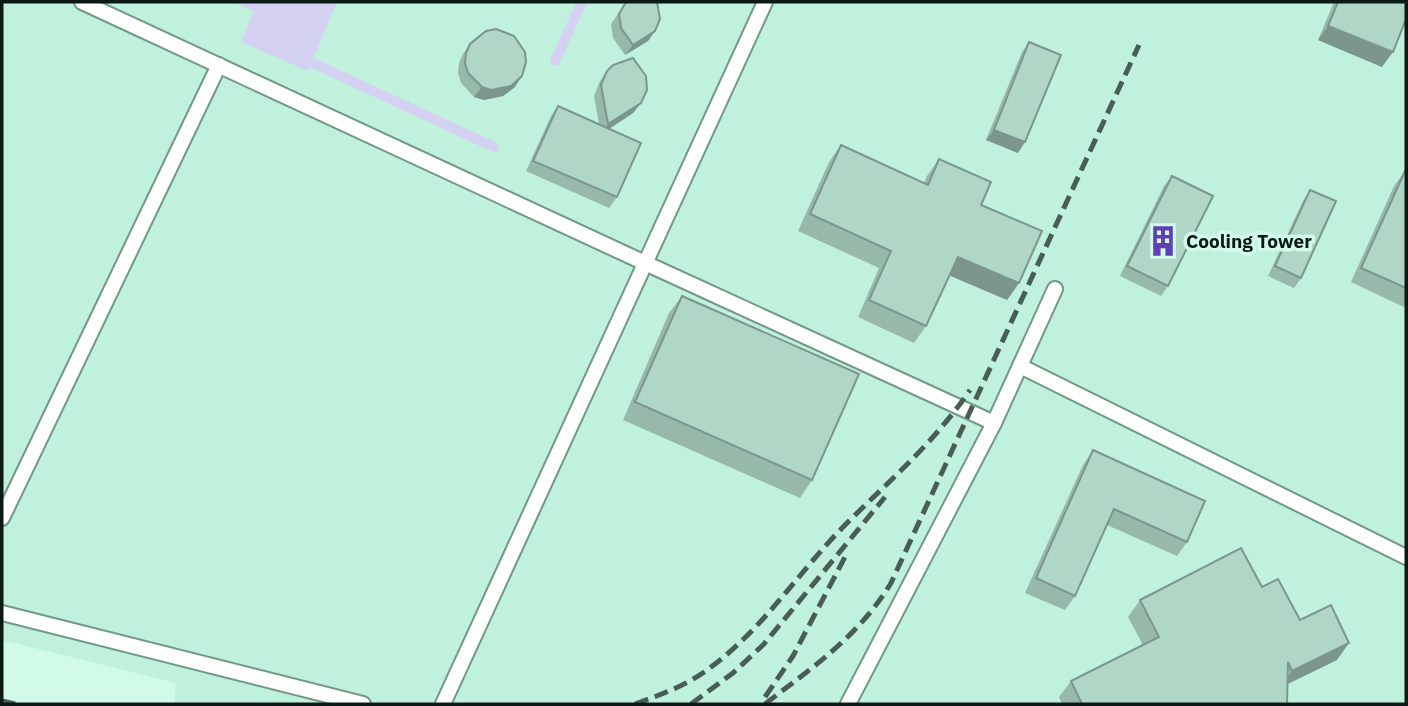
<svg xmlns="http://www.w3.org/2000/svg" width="1408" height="706" viewBox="0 0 1408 706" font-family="'IBM Plex Sans',sans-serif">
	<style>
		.built { fill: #c0f1dc }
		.water { fill: #d4d1f2 }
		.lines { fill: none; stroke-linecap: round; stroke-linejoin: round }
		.stream { stroke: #d4d1f2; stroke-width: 10 }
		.service-casing { stroke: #729888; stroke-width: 18 }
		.service { stroke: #fff; stroke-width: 14 }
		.rail { stroke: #485e55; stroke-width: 5; stroke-dasharray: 14 7; stroke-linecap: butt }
		.wall { fill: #97b9aa }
		.shaded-wall { fill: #7b968b }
		.building { fill: #b0d7c6; stroke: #7b968b; stroke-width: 2 }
		.labels { text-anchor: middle; stroke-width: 7; stroke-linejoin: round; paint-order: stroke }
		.poi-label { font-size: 19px; font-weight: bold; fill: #0b1a14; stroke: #d2fae8; text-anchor: start }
	</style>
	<rect width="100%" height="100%" fill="#d2fae8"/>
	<path class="built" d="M 2,2 L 1406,2 L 1406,704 L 174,704 L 176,683 L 2,640 Z"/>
	<path class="water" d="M 232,2 L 337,2 L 308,71 L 241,42 L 254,11 Z"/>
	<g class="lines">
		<g class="stream">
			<path d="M 302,58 L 494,147"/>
			<path d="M 555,61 L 582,2"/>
		</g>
		<defs>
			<g id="service">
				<path d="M 82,2 L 645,263 L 994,423"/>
				<path d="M 1020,366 L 1406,557"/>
				<path d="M 2,518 L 219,65"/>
				<path d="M 2,613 L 363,704"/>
				<path d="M 443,704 L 765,2"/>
				<path d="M 848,704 L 994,423 L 1055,289"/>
			</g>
		</defs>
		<use href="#service" class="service-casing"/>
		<use href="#service" class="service"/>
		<g class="rail">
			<path d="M 765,697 L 793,656 L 845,557"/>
			<path d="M 2,701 L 15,704"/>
			<path d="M 635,704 C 660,695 685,686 707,670 C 763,630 799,571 847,523 C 892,478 933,444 970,390"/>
			<path d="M 691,704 L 733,673 L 764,644 L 885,497"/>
			<path d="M 765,704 C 813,667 858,637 891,583 L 1139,45"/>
		</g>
	</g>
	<g class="wall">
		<path d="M 626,2 L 655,31 L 648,41 L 625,55 L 613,38 L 611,24 Z"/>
		<path d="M 1334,2 L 1406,2 L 1382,67 L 1318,40 Z"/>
		<path d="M 1029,42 L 1018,153 L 986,140 L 1022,52 Z"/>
		<path d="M 470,44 L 515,87 L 503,96 L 484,100 L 474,97 L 461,83 L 458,73 L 459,63 L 463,54 Z"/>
		<path d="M 607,71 L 641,103 L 633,113 L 609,129 L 617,197 L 609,208 L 526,171 L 551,116 L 558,106 L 599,124 L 594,96 L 600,81 Z"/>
		<path d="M 841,145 L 924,183 L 927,176 L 939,159 L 981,205 L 1019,283 L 1007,300 L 949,275 L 926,326 L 914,343 L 858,317 L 879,268 L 798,231 L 829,162 Z"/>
		<path d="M 1405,171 L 1406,172 L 1406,308 L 1351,282 L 1394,186 Z"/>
		<path d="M 1172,176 L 1168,286 L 1161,296 L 1120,276 L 1164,186 Z"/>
		<path d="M 1310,190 L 1301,278 L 1294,288 L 1268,276 L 1303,201 Z"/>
		<path d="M 682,296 L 812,480 L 800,498 L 623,420 L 669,313 Z"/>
		<path d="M 1093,450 L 1187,542 L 1177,556 L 1107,525 L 1075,596 L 1065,610 L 1025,593 L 1083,465 Z"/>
		<path d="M 1262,587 L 1300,620 L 1337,660 L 1288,684 L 1287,704 L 1062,704 L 1059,697 L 1071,681 L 1143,645 L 1128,617 L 1140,600 Z"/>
	</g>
	<g class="shaded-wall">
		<path d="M 1328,26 L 1393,52 L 1382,67 L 1318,40 Z"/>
		<path d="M 655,31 L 648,41 L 625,55 L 633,45 Z"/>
		<path d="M 522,76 L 515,87 L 503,96 L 484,100 L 474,97 L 482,87 Z"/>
		<path d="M 641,103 L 633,113 L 601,134 L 608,124 Z"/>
		<path d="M 994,130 L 1025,142 L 1018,153 L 986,140 Z"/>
		<path d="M 958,257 L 1019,283 L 1007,300 L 946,274 Z"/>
		<path d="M 1349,643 L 1337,660 L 1281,687 L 1292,671 Z"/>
	</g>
	<g class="building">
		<path d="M 626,2 L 657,2 L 660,19 L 655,31 L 633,45 L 621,28 L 619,14 Z"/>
		<path d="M 1338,2 L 1406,2 L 1406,19 L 1393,52 L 1328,26 Z"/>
		<path d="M 496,29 L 514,36 L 525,52 L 526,62 L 522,76 L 511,86 L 491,90 L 482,87 L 468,73 L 465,63 L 466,53 L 470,44 L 486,31 Z"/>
		<path d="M 1029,42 L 1061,55 L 1025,142 L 994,130 Z"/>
		<path d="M 633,58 L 646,76 L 647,90 L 641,103 L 608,124 L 601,85 L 607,71 L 613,65 Z"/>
		<path d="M 558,106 L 641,143 L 617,197 L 533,161 Z"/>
		<path d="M 841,145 L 928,185 L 939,159 L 991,182 L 981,205 L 1042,231 L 1019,283 L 958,257 L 926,326 L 869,300 L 891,251 L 810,214 Z"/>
		<path d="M 1405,171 L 1406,172 L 1406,288 L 1361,268 Z"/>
		<path d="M 1172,176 L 1213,196 L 1168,286 L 1127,266 Z"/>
		<path d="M 1310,190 L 1336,201 L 1301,278 L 1275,266 Z"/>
		<path d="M 682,296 L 859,374 L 812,480 L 635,402 Z"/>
		<path d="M 1093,450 L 1205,501 L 1187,542 L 1114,509 L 1075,596 L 1036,578 Z"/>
		<path d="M 1241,548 L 1262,587 L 1278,579 L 1300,620 L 1331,605 L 1349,643 L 1292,671 L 1288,662 L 1287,704 L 1082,704 L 1071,681 L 1159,637 L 1140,600 Z"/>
	</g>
	<defs>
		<symbol id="building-bare" viewBox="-9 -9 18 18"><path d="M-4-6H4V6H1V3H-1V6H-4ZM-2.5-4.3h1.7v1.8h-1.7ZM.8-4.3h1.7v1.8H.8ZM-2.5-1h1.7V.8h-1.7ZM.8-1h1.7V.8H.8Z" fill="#5e3fb7" stroke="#d2fae8" stroke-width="2.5" paint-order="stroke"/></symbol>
	</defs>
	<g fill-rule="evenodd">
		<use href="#building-bare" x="1141" y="219" width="44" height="44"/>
	</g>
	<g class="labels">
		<g class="poi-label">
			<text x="1186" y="248">Cooling Tower</text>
		</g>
	</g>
	<rect width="1408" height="706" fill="none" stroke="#0b1a14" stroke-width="7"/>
</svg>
